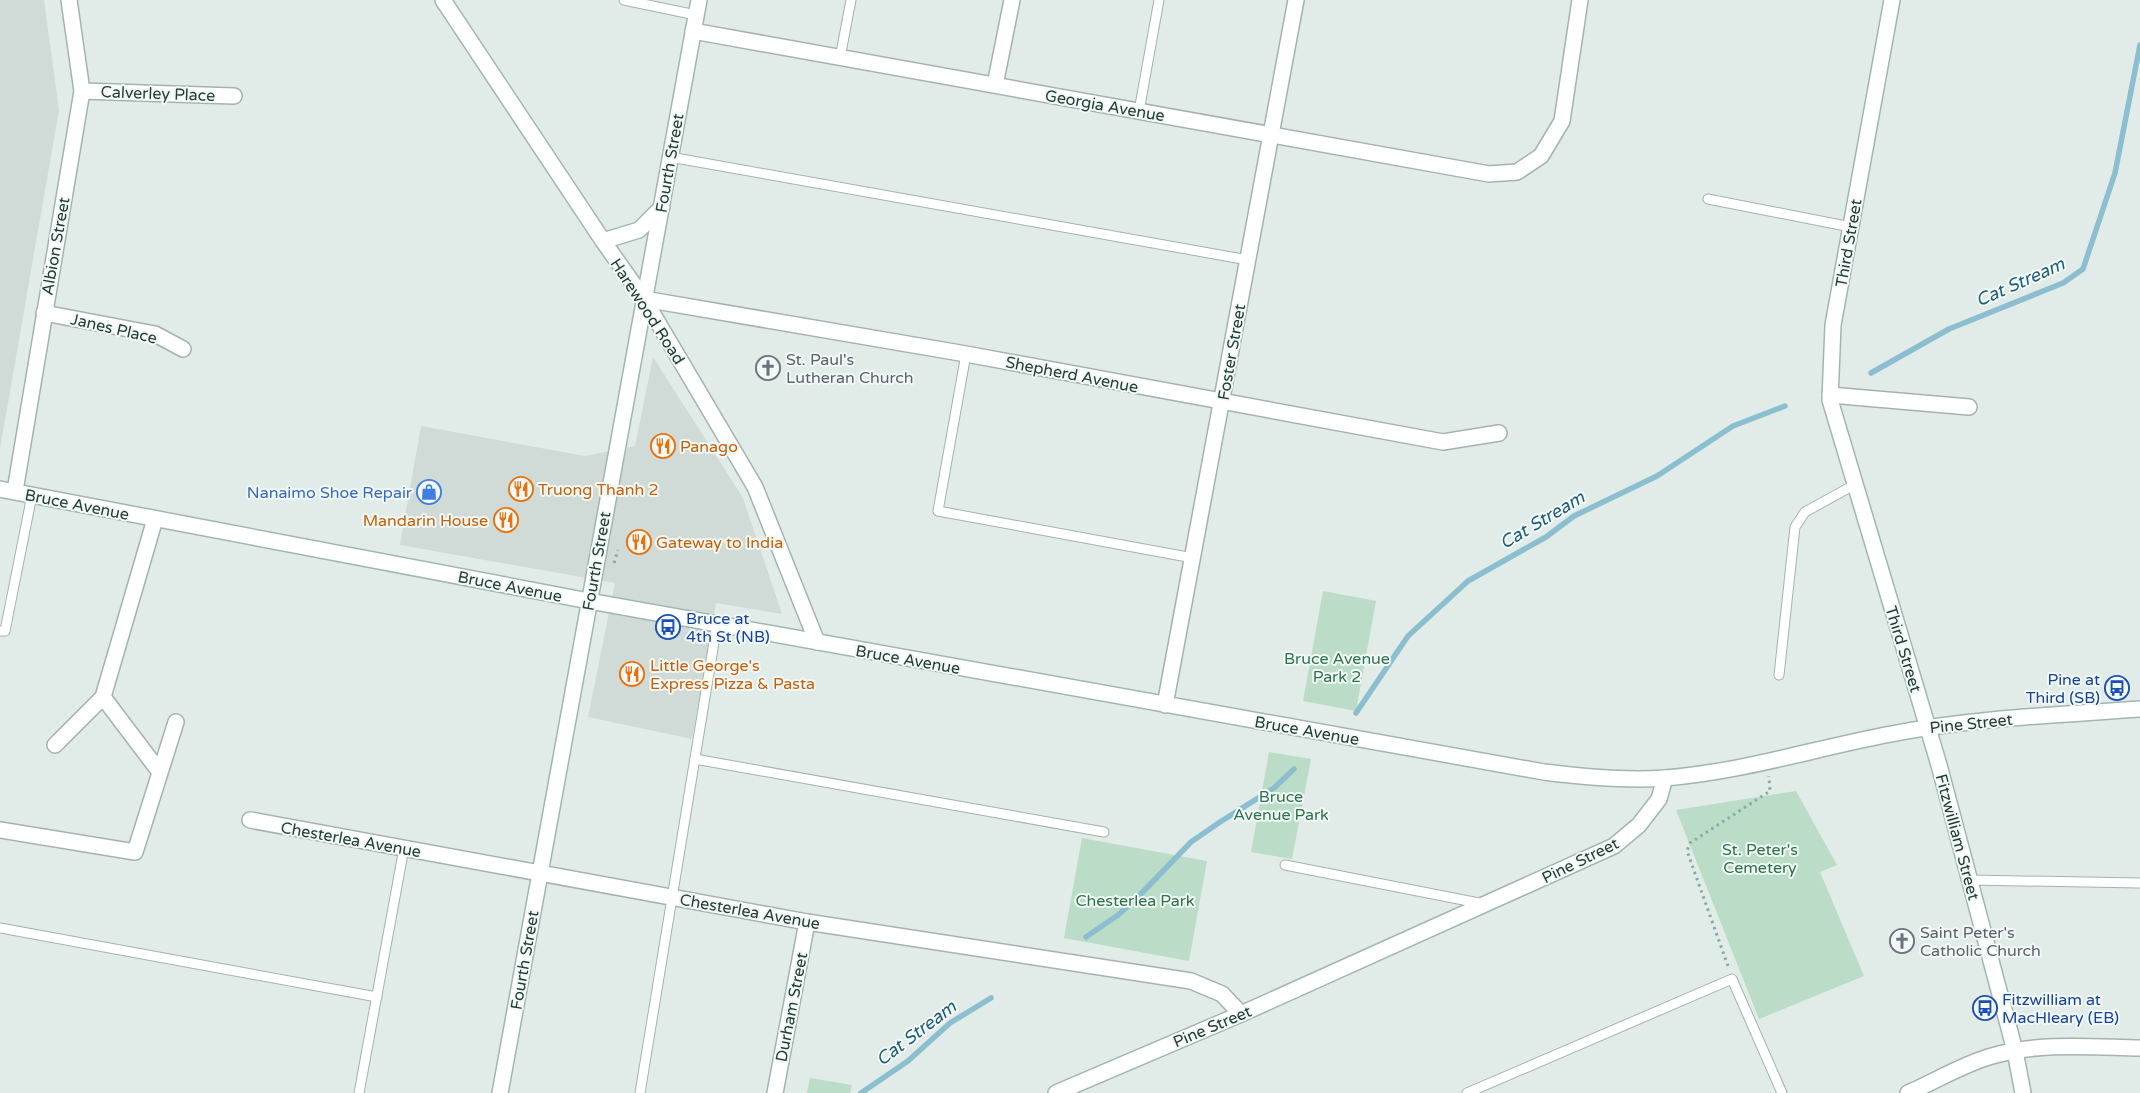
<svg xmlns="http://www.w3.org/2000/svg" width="2140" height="1093" viewBox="0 0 2140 1093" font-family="'Varela Round',sans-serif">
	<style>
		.built { fill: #d0dbd7 }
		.green { fill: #bbdcc7 }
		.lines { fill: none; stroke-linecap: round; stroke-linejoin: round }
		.stream { stroke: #8bbecf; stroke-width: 5.5 }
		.lane-casing { stroke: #a4b3af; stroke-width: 11 }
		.street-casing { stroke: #a4b3af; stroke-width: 18 }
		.secondary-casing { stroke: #a0b7b1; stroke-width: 18 }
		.path { stroke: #83aea5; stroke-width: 3; stroke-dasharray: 2.5 4; stroke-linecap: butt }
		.lane { stroke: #fff; stroke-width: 9 }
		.street { stroke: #fff; stroke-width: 15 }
		.secondary { stroke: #fff; stroke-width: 15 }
		.labels { text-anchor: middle; stroke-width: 4; stroke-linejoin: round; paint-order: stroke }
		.street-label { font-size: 16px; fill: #223c37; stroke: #f2f8f6 }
		.worship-label { font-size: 16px; fill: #5b616d; stroke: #f2f8f6; text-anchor: start }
		.food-label { font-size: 16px; fill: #c56008; stroke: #f2f8f6; text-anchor: start }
		.shop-label { font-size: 16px; fill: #366cbe; stroke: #f2f8f6; text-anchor: end }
		.transit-label { font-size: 16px; fill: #164399; stroke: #f2f8f6; text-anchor: start }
		.park-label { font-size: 16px; fill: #2d724e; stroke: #f2f8f6 }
		.water-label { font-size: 18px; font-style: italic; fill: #1e5f76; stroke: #f2f8f6 }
	</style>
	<rect width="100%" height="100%" fill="#e1ebe8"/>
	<g class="built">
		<path d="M 0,0 L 44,0 L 59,110 L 0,449 Z"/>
		<path d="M 653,357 L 743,498 L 782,614 L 716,603 L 692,739 L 588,717 L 615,583 L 400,545 L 421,426 L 585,456 L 635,446 Z"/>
	</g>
	<g class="green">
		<path d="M 1323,591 L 1376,601 L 1356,711 L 1303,701 Z"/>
		<path d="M 1269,752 L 1311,759 L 1292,859 L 1251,852 Z"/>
		<path d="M 1796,791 L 1837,865 L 1820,872 L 1864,976 L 1759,1019 L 1676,810 Z"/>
		<path d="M 1082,838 L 1207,861 L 1189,961 L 1064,938 Z"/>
		<path d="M 810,1078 L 852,1085 L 850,1093 L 807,1093 Z"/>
	</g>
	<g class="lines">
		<g class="stream">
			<path d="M 1871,373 L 1949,329 L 2063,283 L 2083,269 L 2115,173 L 2140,45"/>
			<path d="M 1356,713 L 1408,636 L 1468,581 L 1546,537 L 1574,516 L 1657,476 L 1733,426 L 1785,406"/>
			<path d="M 1086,937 L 1118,915 L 1137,898 L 1191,842 L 1220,822 L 1274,788 L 1294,769"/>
			<path d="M 861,1093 L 908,1061 L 950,1023 L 991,998"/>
		</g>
		<defs>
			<g id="lane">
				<path d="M 624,0 L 696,15"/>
				<path d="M 840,58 L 851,0"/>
				<path d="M 1139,111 L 1159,0"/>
				<path d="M 670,157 L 1248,260"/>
				<path d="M 1708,199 L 1851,227"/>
				<path d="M 966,354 L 938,511 L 1193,558"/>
				<path d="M 0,631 L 5,631 L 32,495"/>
				<path d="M 1779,675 L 1795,527 L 1805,512 L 1854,485"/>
				<path d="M 695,759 L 1104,832"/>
				<path d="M 1285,865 L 1484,904"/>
				<path d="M 1970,880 L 2140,883"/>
				<path d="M 0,928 L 377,997"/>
				<path d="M 359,1093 L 404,848"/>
				<path d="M 640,1093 L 717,624"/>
				<path d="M 1467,1093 L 1732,979 L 1782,1093"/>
			</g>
			<g id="street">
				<path d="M 693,31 L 1489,174 L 1517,172 L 1541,156 L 1562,121 L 1580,0"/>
				<path d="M 995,85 L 1012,0"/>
				<path d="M 82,91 L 234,96"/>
				<path d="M 644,299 L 966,354 L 1443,442 L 1499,433"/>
				<path d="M 644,299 L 755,487 L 817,642"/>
				<path d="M 44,313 L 155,334 L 183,349"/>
				<path d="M 1830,395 L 1969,407"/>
				<path d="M 15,491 L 82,91 L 69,0"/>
				<path d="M 103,697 L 159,771"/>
				<path d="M 1165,705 L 1296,0"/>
				<path d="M 55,745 L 103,697 L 155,519"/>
				<path d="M 250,820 L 807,922 L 1191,981 L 1222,994 L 1241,1014"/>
				<path d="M 0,830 L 135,852 L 176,722"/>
				<path d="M 775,1093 L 807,922"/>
				<path d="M 1908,1093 C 1936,1081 1963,1064 1992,1056 C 2040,1042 2091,1047 2140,1048"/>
			</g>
			<g id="secondary">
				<path d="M 443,0 L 603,241 L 644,299"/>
				<path d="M 1892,0 L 1833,325 L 1830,400 L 1939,765 L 2015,1051 L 2023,1093"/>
				<path d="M 603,241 L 639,230 L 662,207"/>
				<path d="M 0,489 L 589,601 L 1544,772 C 1584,777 1625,781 1665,778 C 1742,772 1816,748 1891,734 C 1973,718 2057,715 2140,709"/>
				<path d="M 500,1093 L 699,0"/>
				<path d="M 1056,1093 L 1241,1014 L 1614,846 L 1639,825 L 1659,799 L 1665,778"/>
			</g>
		</defs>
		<use href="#lane" class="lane-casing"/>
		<use href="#street" class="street-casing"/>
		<use href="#secondary" class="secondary-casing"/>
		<g class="path">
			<path d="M 614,563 L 618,550"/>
			<path d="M 1728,966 L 1687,851 L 1690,843 L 1770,791 L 1769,776"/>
		</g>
		<use href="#lane" class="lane"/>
		<use href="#street" class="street"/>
		<use href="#secondary" class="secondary"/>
	</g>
	<defs>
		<symbol id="church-ring" viewBox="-11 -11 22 22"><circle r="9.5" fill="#f2f8f6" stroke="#6b7280" stroke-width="1.5"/><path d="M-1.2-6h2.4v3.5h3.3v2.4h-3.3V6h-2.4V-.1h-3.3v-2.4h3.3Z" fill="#6b7280"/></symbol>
		<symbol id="restaurant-ring" viewBox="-11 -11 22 22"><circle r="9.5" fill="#f2f8f6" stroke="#e8710a" stroke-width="1.5"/><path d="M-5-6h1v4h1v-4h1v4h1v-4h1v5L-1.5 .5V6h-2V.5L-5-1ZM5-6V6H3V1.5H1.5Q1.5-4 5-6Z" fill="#e8710a"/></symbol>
		<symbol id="shop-ring" viewBox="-11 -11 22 22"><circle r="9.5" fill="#f2f8f6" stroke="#3f7fe0" stroke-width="1.5"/><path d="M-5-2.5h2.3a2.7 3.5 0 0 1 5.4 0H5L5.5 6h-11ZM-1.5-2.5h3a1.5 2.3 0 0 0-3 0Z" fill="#3f7fe0"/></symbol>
		<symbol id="bus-ring" viewBox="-11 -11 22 22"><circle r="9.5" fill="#f2f8f6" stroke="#1a4fb4" stroke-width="1.5"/><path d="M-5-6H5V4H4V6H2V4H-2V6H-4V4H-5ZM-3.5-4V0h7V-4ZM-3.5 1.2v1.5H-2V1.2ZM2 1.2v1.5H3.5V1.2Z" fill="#1a4fb4"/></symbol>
	</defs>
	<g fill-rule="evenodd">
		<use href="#church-ring" x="754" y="354" width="28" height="28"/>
		<use href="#restaurant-ring" x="649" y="432" width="28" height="28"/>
		<use href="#restaurant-ring" x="507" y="475" width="28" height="28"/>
		<use href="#shop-ring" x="415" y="478" width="28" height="28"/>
		<use href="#restaurant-ring" x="492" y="506" width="28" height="28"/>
		<use href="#restaurant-ring" x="625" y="528" width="28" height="28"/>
		<use href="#bus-ring" x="654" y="613" width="28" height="28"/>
		<use href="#restaurant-ring" x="618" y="660" width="28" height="28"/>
		<use href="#bus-ring" x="2103" y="674" width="28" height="28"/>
		<use href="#church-ring" x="1888" y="927" width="28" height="28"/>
		<use href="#bus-ring" x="1971" y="994" width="28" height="28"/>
	</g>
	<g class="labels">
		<g class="street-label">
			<text transform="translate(158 93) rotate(2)" y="6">Calverley Place</text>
			<text transform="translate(1105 105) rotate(10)" y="6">Georgia Avenue</text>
			<text transform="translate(669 163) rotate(-80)" y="6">Fourth Street</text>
			<text transform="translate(1848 243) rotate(-80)" y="6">Third Street</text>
			<text transform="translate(55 246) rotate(-80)" y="6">Albion Street</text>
			<text transform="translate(648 311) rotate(57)" y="6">Harewood Road</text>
			<text transform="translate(114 328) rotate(13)" y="6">Janes Place</text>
			<text transform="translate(1231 352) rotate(-80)" y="6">Foster Street</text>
			<text transform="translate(1072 374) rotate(11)" y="6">Shepherd Avenue</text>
			<text transform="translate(77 504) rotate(11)" y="6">Bruce Avenue</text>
			<text transform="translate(596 561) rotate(-80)" y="6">Fourth Street</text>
			<text transform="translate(510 586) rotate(11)" y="6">Bruce Avenue</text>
			<text transform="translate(1904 649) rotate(73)" y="6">Third Street</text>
			<text transform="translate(908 659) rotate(10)" y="6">Bruce Avenue</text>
			<text transform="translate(1971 723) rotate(-6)" y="6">Pine Street</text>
			<text transform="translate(1307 730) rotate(10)" y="6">Bruce Avenue</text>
			<text transform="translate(1958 837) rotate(75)" y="6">Fitzwilliam Street</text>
			<text transform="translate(351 839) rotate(10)" y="6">Chesterlea Avenue</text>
			<text transform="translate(1580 860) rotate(-26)" y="6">Pine Street</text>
			<text transform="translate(750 911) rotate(10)" y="6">Chesterlea Avenue</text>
			<text transform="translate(524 960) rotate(-80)" y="6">Fourth Street</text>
			<text transform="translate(791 1007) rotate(-79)" y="6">Durham Street</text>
			<text transform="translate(1212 1026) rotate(-23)" y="6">Pine Street</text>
		</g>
		<g class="worship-label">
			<text x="786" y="365">St. Paul's<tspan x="786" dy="18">Lutheran Church</tspan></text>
			<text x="1920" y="938">Saint Peter's<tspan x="1920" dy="18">Catholic Church</tspan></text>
		</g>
		<g class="food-label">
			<text x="680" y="452">Panago</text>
			<text x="538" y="495">Truong Thanh 2</text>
			<text x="488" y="526" text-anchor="end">Mandarin House</text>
			<text x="656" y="548">Gateway to India</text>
			<text x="650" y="671">Little George's<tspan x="650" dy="18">Express Pizza &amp; Pasta</tspan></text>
		</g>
		<g class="shop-label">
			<text x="412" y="498">Nanaimo Shoe Repair</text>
		</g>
		<g class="transit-label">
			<text x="686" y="624">Bruce at<tspan x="686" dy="18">4th St (NB)</tspan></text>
			<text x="2100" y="685" text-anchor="end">Pine at<tspan x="2100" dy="18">Third (SB)</tspan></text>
			<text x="2002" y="1005">Fitzwilliam at<tspan x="2002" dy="18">MacHleary (EB)</tspan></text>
		</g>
		<g class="park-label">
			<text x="1337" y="664">Bruce Avenue<tspan x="1337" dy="18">Park 2</tspan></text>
			<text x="1281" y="802">Bruce<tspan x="1281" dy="18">Avenue Park</tspan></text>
			<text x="1760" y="855">St. Peter's<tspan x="1760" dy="18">Cemetery</tspan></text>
			<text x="1135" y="906">Chesterlea Park</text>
		</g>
		<g class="water-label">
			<text transform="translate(2020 282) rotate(-24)" y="6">Cat Stream</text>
			<text transform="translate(1542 520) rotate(-31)" y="6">Cat Stream</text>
			<text transform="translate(916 1033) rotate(-37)" y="6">Cat Stream</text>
		</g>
	</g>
</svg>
